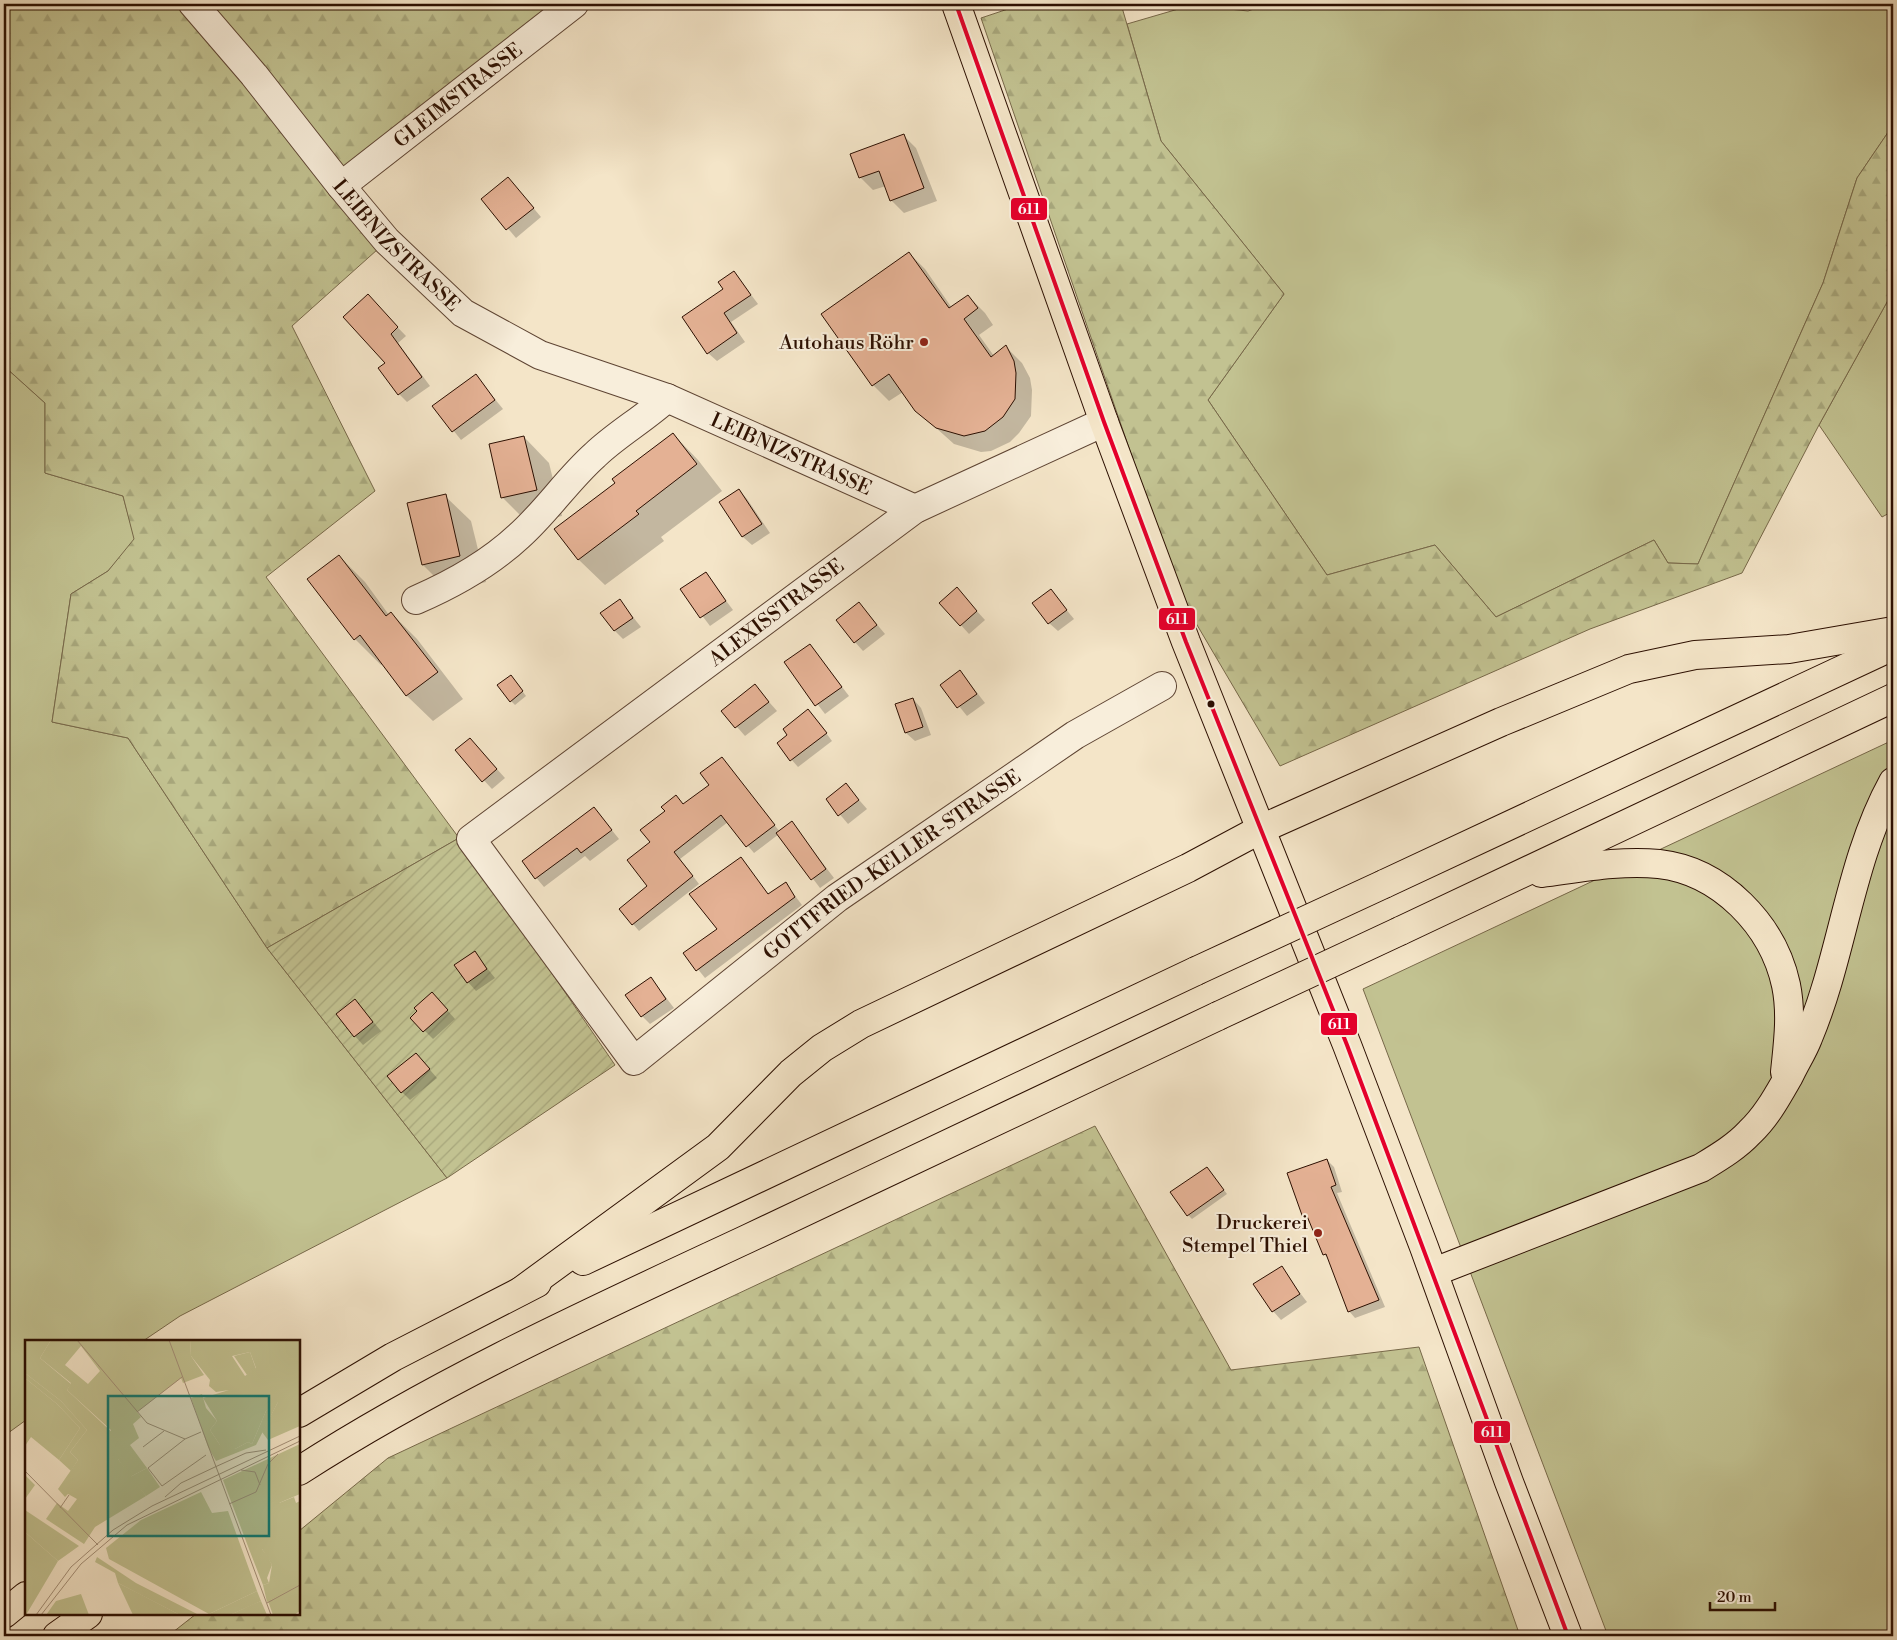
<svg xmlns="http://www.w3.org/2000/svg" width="1897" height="1640" viewBox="0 0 1897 1640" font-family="'Libre Bodoni',serif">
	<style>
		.grass { fill: #c2c291; stroke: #776849 }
		.forest { fill: url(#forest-firs); stroke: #776849 }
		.garden { fill: url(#garden-furrows); stroke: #776849 }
		.shadow { fill: #0003 }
		.building { fill: #e4b194; stroke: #2c0f01 }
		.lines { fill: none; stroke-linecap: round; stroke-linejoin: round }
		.minor-casing { stroke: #5e4433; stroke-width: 30 }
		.major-casing { stroke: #2c0f01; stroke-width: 30 }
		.highway-casing { stroke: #2c0f01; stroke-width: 30 }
		.minor { stroke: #f8eedb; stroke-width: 28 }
		.major { stroke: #f4e5c8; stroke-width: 28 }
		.highway { stroke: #f4e5c8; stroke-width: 28 }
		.highway-bridge-casing { stroke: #2c0f01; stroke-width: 30; stroke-linecap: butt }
		.highway-bridge { stroke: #f4e5c8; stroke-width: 28 }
		.bus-1-casing { stroke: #f8eedb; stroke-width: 8 }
		.bus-1 { stroke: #e4002b; stroke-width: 4 }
		.poi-dot { fill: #8f2418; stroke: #f8eedb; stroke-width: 2 }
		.bus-dot { fill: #2c0f01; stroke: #f8eedb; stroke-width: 2 }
		.labels { text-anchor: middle; stroke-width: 4; stroke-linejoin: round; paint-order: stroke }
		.street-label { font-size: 20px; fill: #2c0f01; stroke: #f8eedb }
		.poi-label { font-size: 20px; fill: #2c0f01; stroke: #f8eedb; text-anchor: end }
		.inset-road { fill: none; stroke: #a48f78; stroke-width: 1 }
		.view { fill: #0f766e; fill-opacity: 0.15; stroke: #0f766e; stroke-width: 2.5 }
		.inset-edge { fill: none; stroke: #2c0f01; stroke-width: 2.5 }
		.line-badge { stroke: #f8eedb; stroke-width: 2 }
		.badge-label { font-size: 14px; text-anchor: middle; font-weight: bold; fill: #fff }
	</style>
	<defs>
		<pattern id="forest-firs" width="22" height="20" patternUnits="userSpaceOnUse" patternTransform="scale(1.25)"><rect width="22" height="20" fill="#c2c291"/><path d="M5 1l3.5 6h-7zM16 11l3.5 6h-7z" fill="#a7a67b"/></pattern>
		<pattern id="garden-furrows" width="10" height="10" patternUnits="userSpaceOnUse" patternTransform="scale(1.25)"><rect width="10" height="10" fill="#c2c291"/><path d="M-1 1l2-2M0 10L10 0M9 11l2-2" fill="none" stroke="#a7a67b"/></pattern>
	</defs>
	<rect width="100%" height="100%" fill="#f4e5c8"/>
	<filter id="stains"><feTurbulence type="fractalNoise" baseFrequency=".004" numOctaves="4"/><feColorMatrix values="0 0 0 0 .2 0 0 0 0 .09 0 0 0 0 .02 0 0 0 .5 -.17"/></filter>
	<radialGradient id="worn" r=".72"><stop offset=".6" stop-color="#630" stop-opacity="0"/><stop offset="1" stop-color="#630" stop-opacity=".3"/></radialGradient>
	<g class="grass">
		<path d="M 1268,4 L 1893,4 L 1893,125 L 1857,178 L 1823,283 L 1698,564 L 1668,563 L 1654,540 L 1496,617 L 1435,545 L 1327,575 L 1208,400 L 1284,294 L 1161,141 L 1127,24 L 1192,5 L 1248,11 Z"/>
		<path d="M 1893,273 L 1893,511 L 1882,517 L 1819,425 L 1892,293 Z"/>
		<path d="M 4,366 L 45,403 L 45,473 L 123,496 L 135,540 L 108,571 L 71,594 L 52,722 L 128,738 L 267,948 L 447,1178 L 180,1316 L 143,1341 L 26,1341 L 26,1420 L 4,1436 Z"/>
		<path d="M 1893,740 L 1893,1636 L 1608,1636 L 1363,989 Z"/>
	</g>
	<g class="forest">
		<path d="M 4,4 L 574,4 L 341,186 L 387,241 L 292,326 L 375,491 L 266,577 L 459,838 L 267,948 L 128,738 L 52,722 L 71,594 L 108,571 L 134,539 L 123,496 L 45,473 L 45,403 L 4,366 Z"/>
		<path d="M 1023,4 L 1121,4 L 1161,141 L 1284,294 L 1208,400 L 1327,575 L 1435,545 L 1496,617 L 1654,540 L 1668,563 L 1698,564 L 1823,283 L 1857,178 L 1893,125 L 1892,293 L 1819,425 L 1742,573 L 1590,629 L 1280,766 L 1180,596 L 981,18 Z"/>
		<path d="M 1095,1126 L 1231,1370 L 1419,1347 L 1520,1636 L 168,1636 L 196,1614 L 299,1614 L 299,1531 L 388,1458 Z"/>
	</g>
	<path class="garden" d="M 459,838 L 615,1065 L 447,1178 L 267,948 Z"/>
	<g class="shadow">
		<path d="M 903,135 L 916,148 L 937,201 L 904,213 L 891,200 L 886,186 L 873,190 L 860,177 Z"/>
		<path d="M 508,178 L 541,217 L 516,238 L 483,199 Z"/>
		<path d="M 909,253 L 925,269 L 952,308 L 968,296 L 985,313 L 993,325 L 979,335 L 994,356 L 1006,347 L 1022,363 L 1030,378 L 1032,390 L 1031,416 L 1019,433 L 1010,442 L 991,451 L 981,452 L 954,444 L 916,410 L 903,392 L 889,401 L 873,385 Z"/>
		<path d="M 734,272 L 758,304 L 731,322 L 745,342 L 717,361 L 708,353 L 724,290 Z"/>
		<path d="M 376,305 L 406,336 L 398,343 L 430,386 L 407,402 L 399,394 L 387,363 Z"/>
		<path d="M 476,376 L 503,409 L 461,440 L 434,406 Z"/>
		<path d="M 673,434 L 698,460 L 722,491 L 661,537 L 664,541 L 605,585 L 579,560 L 556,529 L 616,483 Z"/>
		<path d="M 524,437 L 549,463 L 562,516 L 528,523 L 503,498 Z"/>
		<path d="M 739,490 L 747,499 L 770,533 L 752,545 L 743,537 L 721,502 Z"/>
		<path d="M 445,496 L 471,521 L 486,582 L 449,591 L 423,565 L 409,504 Z"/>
		<path d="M 339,556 L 365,582 L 389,615 L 391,613 L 417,639 L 463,699 L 433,721 L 407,696 L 383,663 L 381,665 L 355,639 L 309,579 Z"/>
		<path d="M 706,574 L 733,610 L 710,626 L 682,589 Z"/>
		<path d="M 1051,591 L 1074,619 L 1058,631 L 1049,623 Z"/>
		<path d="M 965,598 L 985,620 L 969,634 L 941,603 Z"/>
		<path d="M 620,601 L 641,627 L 623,639 L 615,631 Z"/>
		<path d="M 859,603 L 885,634 L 863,651 L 855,642 Z"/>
		<path d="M 810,645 L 849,696 L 825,714 L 786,663 Z"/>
		<path d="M 960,671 L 985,703 L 967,716 L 942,685 Z"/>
		<path d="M 514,680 L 526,696 L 515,705 L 511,701 Z"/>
		<path d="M 755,686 L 777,711 L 745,736 L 723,711 Z"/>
		<path d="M 913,699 L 921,708 L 931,735 L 915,741 L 906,733 Z"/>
		<path d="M 815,718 L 832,741 L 798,767 L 778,744 Z"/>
		<path d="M 478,748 L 505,778 L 492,789 L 457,751 Z"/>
		<path d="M 728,766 L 780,832 L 792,823 L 834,878 L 820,888 L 779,834 L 754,853 L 728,822 L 680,859 L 699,884 L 639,931 L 620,909 L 649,886 L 651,842 L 666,812 L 676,796 L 684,805 L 711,785 Z"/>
		<path d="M 846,785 L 867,809 L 848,824 L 827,799 Z"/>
		<path d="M 594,808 L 619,839 L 590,861 L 585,856 L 544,887 L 523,862 Z"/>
		<path d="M 741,859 L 769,895 L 786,884 L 802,905 L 705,978 L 685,953 L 719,929 Z"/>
		<path d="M 474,952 L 495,978 L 476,991 L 468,982 Z"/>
		<path d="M 651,978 L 674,1008 L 650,1024 L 642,1016 Z"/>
		<path d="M 355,1000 L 381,1031 L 363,1045 L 355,1036 Z"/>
		<path d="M 440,1002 L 455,1019 L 433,1039 L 412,1018 L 419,1011 Z"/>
		<path d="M 424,1063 L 437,1078 L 410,1100 L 402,1092 Z"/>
		<path d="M 1327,1160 L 1334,1167 L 1342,1192 L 1337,1193 L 1385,1307 L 1355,1318 L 1349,1311 L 1329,1259 L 1324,1254 L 1311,1224 L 1304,1217 Z"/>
		<path d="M 1207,1168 L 1227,1194 L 1192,1219 L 1188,1215 Z"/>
		<path d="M 1281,1268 L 1307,1302 L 1281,1320 L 1273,1311 Z"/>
	</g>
	<g class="building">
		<path d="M 904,134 L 924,188 L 890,201 L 879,171 L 859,178 L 850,154 Z"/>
		<path d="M 508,177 L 534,208 L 506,230 L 481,199 Z"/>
		<path d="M 909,252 L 949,308 L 968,295 L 978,308 L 964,319 L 991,357 L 1006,345 L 1014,361 L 1016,373 L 1015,399 L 1003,417 L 985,431 L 964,436 L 936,428 L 915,411 L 889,374 L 872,386 L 821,314 Z"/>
		<path d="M 734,271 L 751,295 L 724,313 L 737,333 L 707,354 L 682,317 L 723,289 L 718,282 Z"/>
		<path d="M 368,294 L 398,327 L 391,334 L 422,377 L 398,395 L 378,368 L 385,363 L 343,317 Z"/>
		<path d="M 476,374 L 495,400 L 452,432 L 432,406 Z"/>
		<path d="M 673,433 L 697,464 L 636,511 L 639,514 L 578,560 L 554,529 L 615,483 L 612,479 Z"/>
		<path d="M 524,436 L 537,490 L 501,498 L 489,444 Z"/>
		<path d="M 739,489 L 762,524 L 742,537 L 719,502 Z"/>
		<path d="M 446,494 L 460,556 L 422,565 L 407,503 Z"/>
		<path d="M 339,555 L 386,616 L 391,612 L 438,672 L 406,696 L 360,635 L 354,640 L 307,579 Z"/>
		<path d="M 706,572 L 726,601 L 700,618 L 680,589 Z"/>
		<path d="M 957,587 L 977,611 L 960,626 L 939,603 Z"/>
		<path d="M 1051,589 L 1067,610 L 1048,624 L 1032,603 Z"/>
		<path d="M 620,599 L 633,618 L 614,631 L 600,613 Z"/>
		<path d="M 859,602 L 877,625 L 854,643 L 836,620 Z"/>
		<path d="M 810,644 L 842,687 L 815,706 L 784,662 Z"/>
		<path d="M 960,670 L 977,694 L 957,708 L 940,685 Z"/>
		<path d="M 511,675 L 523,691 L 510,702 L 497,685 Z"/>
		<path d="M 755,684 L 769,702 L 735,728 L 721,711 Z"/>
		<path d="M 913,698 L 923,727 L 905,733 L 895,704 Z"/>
		<path d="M 808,709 L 827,733 L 790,761 L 777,743 L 787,735 L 783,729 Z"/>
		<path d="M 470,738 L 497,769 L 482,782 L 455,750 Z"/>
		<path d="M 722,757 L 775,825 L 746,847 L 721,815 L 674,852 L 693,876 L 632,925 L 619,909 L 647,886 L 627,860 L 650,842 L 640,830 L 665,811 L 661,807 L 676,795 L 683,804 L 709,785 L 700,773 Z"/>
		<path d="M 846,783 L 859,800 L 838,816 L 826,799 Z"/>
		<path d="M 594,807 L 612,830 L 581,853 L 577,848 L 535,879 L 522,861 Z"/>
		<path d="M 792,821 L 826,869 L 811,880 L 776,833 Z"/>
		<path d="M 741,857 L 768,894 L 786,882 L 795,897 L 696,971 L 683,953 L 717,929 L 689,894 Z"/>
		<path d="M 475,951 L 487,969 L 467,983 L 454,965 Z"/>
		<path d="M 651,977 L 666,999 L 641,1017 L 625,995 Z"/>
		<path d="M 432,992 L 448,1010 L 423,1032 L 410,1018 L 417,1011 L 414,1008 Z"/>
		<path d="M 355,999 L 373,1022 L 354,1037 L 336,1014 Z"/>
		<path d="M 416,1053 L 430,1069 L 401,1093 L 387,1076 Z"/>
		<path d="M 1327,1159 L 1336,1185 L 1331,1187 L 1379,1300 L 1348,1312 L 1326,1254 L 1323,1255 L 1307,1216 L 1303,1218 L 1287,1173 Z"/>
		<path d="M 1207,1167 L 1224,1190 L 1187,1216 L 1170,1192 Z"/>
		<path d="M 1282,1266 L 1300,1294 L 1272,1312 L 1253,1284 Z"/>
	</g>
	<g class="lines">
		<defs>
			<g id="minor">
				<path id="s1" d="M 193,4 L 254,75 L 341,186 L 387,241 L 463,313 L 540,355 L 667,398 L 915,509"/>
				<path id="s2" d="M 341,186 L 574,4"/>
				<path id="s3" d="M 1104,422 L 915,509 L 471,839 L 634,1061 L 837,898 L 1075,735 L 1162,686"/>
				<path d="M 416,600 C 453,584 489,564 519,536 C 547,511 567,480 595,455 C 617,434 644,419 667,398"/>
			</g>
			<path id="major" d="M 956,4 L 1104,422 L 1186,642 L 1347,1045 L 1424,1247 L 1509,1482 L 1568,1636"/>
			<g id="highway">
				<path d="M 1541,873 C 1580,868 1620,860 1659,864 C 1721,871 1773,925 1786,985 C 1792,1014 1788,1043 1785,1072"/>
				<path d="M 1384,884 L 1893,646"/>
				<path d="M 1400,931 L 1893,698"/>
				<path d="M 583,1261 L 1196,971"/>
				<path d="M 1434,1272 L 1701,1168 C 1719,1157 1736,1147 1750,1132 C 1767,1116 1778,1095 1789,1076 C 1795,1063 1803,1051 1808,1038 C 1843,955 1849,862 1893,782"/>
				<path d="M 521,1291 L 718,1147 L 791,1073 L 822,1048 L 861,1024 L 1188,868 L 1261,829 L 1501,722 L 1629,669 L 1695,655 L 1789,649 L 1893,631"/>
				<path d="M 299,1413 L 393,1357 L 537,1283"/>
				<path d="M 299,1471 C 440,1380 595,1310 747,1239 C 904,1165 1060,1090 1218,1016"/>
				<path d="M 4,1614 L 26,1596"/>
				<path d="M 57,1636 L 88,1614"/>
			</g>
		</defs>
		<use href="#minor" class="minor-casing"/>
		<use href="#major" class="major-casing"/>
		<use href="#highway" class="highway-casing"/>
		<use href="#minor" class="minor"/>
		<use href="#major" class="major"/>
		<use href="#highway" class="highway"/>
		<defs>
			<g id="highway-bridge">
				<path d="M 1196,971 L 1384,884"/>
				<path d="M 1218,1016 L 1400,931"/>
			</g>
		</defs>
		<use href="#highway-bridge" class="highway-bridge-casing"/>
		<use href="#highway-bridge" class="highway-bridge"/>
		<defs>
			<path id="bus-1" d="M 956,4 L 1104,422 L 1186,642 L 1347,1045 L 1568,1636"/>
		</defs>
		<use href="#bus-1" class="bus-1-casing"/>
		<use href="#bus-1" class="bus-1"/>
	</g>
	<g class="poi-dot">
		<circle cx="924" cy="342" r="5"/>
		<circle cx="1318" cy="1233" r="5"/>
	</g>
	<circle class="bus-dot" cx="1211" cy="704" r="4.5"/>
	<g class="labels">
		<g class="street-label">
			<text dy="7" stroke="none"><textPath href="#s2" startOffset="148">GLEIMSTRASSE</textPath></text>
			<text dy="7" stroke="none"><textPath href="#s1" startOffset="316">LEIBNIZSTRASSE</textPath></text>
			<text dy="7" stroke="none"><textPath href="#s1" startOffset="769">LEIBNIZSTRASSE</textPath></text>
			<text transform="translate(776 612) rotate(-37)" y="7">ALEXISSTRASSE</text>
			<text dy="7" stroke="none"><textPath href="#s3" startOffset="1361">GOTTFRIED-KELLER-STRASSE</textPath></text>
		</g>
		<g class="poi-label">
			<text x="914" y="349">Autohaus Röhr</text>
			<text x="1308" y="1229">Druckerei<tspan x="1308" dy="23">Stempel Thiel</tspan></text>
		</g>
	</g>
	<g transform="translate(25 1340)">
		<rect width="275" height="275" fill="#f4e5c8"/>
		<path d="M 0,0 L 26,0 L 15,18 L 46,44 L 42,50 L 93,98 L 93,119 L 121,156 L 70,187 L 59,204 L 21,179 L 32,163 L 43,171 L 52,159 L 43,154 L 40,157 L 33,149 L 53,120 L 45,112 L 62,90 L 36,61 L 0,33 ZM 165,0 L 275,0 L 275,86 L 243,100 L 237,92 L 253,62 L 241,71 L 227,104 L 223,102 L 210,109 L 195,105 L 185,90 L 192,81 L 178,58 L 204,50 L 191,52 L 184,46 L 185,40 L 166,16 ZM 225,12 L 231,28 L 220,36 L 207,16 ZM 0,38 L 32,64 L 55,88 L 34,120 L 6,97 L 0,106 ZM 275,104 L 275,145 L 273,146 L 273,139 L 254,163 L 269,157 L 271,163 L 275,161 L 275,245 L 242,262 L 238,245 L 244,243 L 247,225 L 237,209 L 224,209 L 198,140 ZM 0,135 L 10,145 L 0,159 ZM 0,170 L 54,206 L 33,221 L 0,192 ZM 72,217 L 111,243 L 174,275 L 155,275 L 93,243 L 90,233 L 70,222 ZM 232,251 L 236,261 L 205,275 L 184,274 Z" fill="#c2c291" fill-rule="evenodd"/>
		<path d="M 26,0 L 165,0 L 166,16 L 179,35 L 158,43 L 156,38 L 112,72 L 116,77 L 108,84 L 114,98 L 105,105 L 122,128 L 105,137 L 93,119 L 87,118 L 93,99 L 86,96 L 86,90 L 42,50 L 46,43 L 15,18 ZM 56,6 L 75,31 L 63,44 L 40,25 ZM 225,12 L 231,29 L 222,35 L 209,16 ZM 0,33 L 36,61 L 62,90 L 45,112 L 53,120 L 46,131 L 34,120 L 55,88 L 32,64 L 0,38 ZM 177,54 L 181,68 L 192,81 L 185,90 L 195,105 L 205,103 L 210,109 L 223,102 L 227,104 L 241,71 L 254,58 L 253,62 L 231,105 L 191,121 L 183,107 L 166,58 ZM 273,138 L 275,154 L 254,163 L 249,148 ZM 176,152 L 187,173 L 203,171 L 232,251 L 184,274 L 84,219 L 81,208 L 116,180 ZM 0,192 L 33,221 L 1,275 L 0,275 ZM 224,209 L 237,209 L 243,217 L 247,225 L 242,238 L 244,243 L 238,245 ZM 93,243 L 113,253 L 155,275 L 108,275 ZM 275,245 L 275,271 L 269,275 L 248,275 L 243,261 ZM 56,254 L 64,275 L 21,275 L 31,261 ZM 236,261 L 242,275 L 205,275 L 226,265 Z" fill="#c2c291" fill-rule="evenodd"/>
		<path d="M 122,128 L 135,147 L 121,156 L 105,137 Z" fill="#c2c291"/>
		<path class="inset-road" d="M 52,0 L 122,83 L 160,99M 144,0 L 246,275M 112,72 L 157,37M 176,92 L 160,99 L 123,128 L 137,146 L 181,115M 118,107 L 139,91M 216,130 L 230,132 L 235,145M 0,131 L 73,205M 140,157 L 156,143 L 190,127 L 221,113 L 241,110M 204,164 L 231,152 L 243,124 L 253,114M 35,168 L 44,155M 242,263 L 275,245M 11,275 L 46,227 L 88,190 L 127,166 L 275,96M 16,275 L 56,224 L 102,185 L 275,101"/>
		<path class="view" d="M 83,56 L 244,56 L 244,196 L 83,196 Z"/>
		<rect width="275" height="275" class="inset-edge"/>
	</g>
	<g class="line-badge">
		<rect x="1010" y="197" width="38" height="24" rx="5" fill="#e4002b"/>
		<rect x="1158" y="607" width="38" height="24" rx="5" fill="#e4002b"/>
		<rect x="1320" y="1012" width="38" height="24" rx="5" fill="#e4002b"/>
		<rect x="1473" y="1420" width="38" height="24" rx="5" fill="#e4002b"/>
	</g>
	<g class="badge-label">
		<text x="1029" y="214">611</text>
		<text x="1177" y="624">611</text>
		<text x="1339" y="1029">611</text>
		<text x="1492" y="1437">611</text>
	</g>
	<rect width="1897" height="1640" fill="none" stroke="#f4e5c8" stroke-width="20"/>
	<rect x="5" y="5" width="1887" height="1630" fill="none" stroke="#2c0f01" stroke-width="2.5"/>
	<rect x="10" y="10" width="1877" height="1620" fill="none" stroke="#2c0f01"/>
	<path d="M1710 1602v8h65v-8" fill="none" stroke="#2c0f01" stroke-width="2.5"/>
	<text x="1717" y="1602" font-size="15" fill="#2c0f01" stroke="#f8eedb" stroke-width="4" paint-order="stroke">20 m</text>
	<rect width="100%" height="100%" filter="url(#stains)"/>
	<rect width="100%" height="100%" fill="url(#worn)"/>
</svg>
